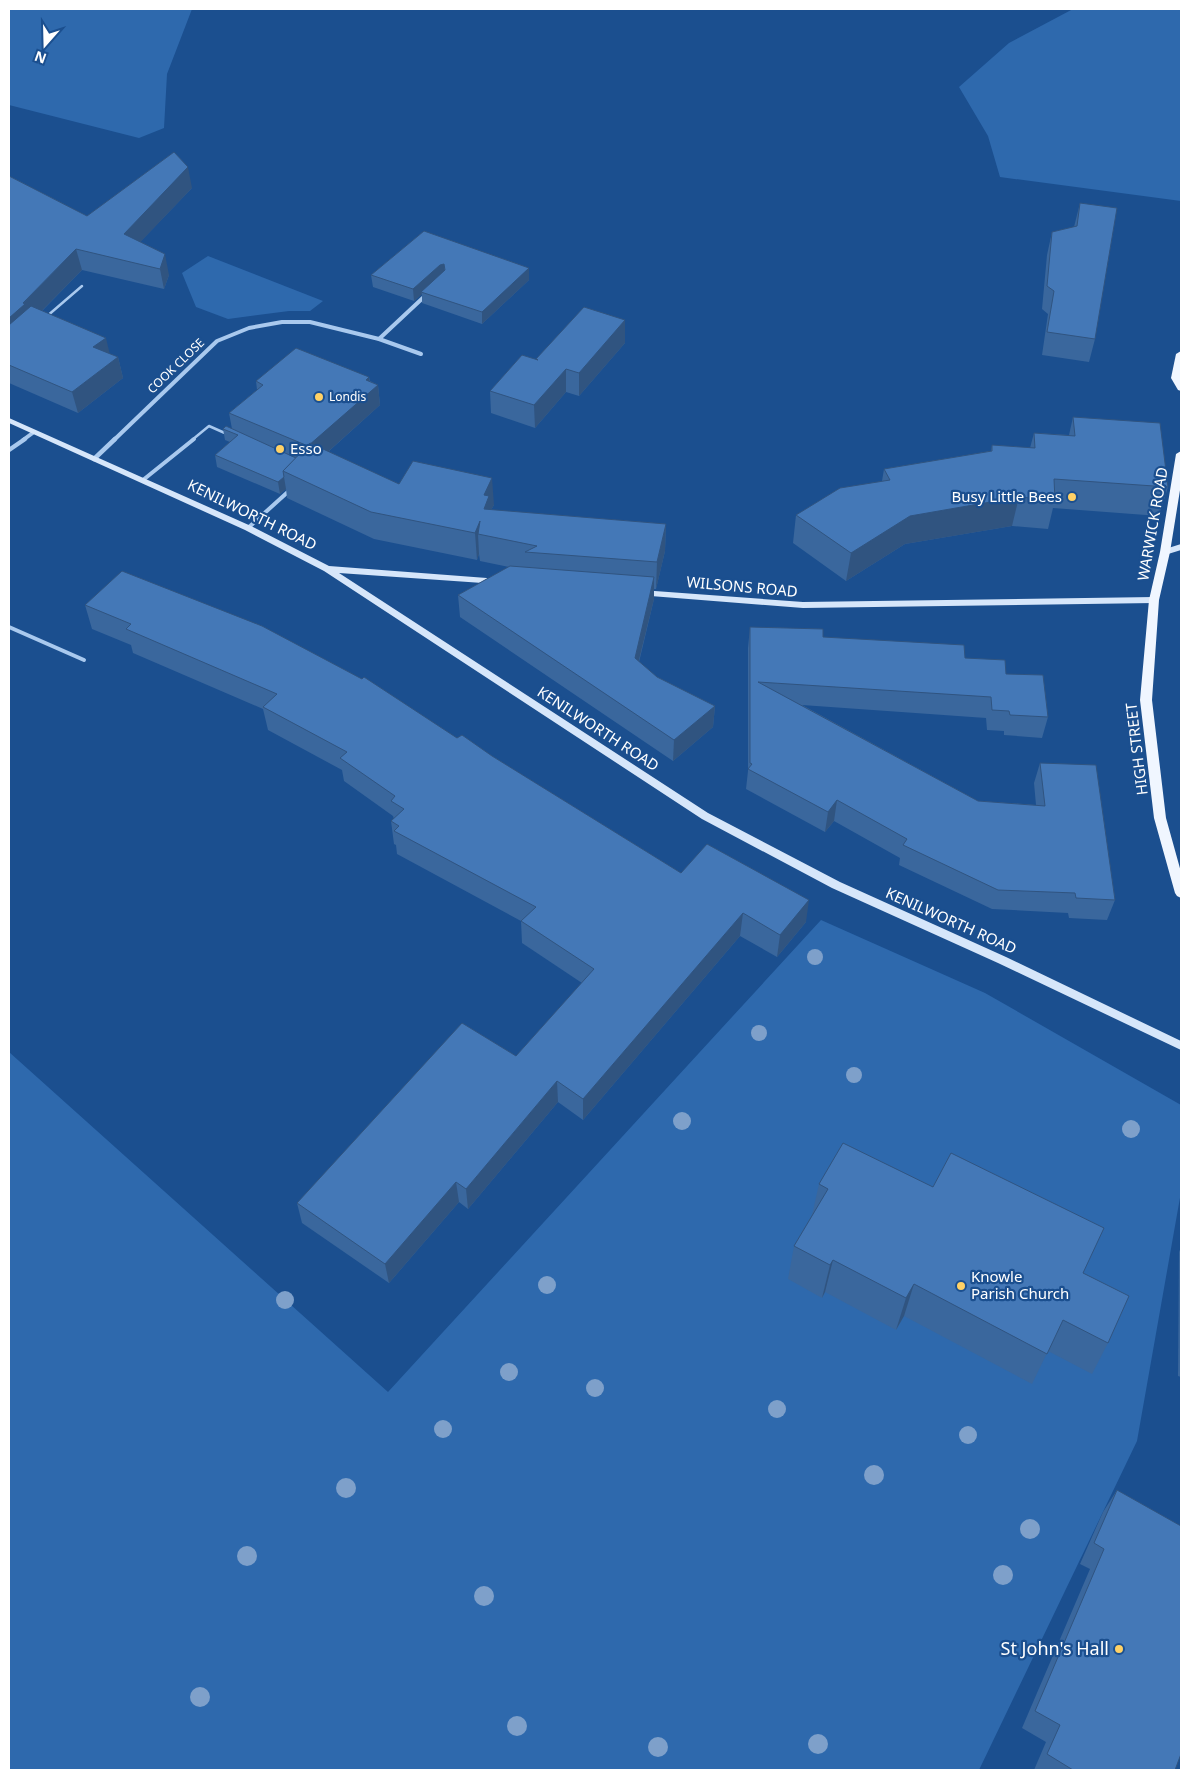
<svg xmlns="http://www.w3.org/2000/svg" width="1190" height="1779" viewBox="0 0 1190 1779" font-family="'Noto Sans',sans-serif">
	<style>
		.green { fill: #2e69ad }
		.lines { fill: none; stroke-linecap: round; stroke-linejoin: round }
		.lane-far1 { stroke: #a9c9ee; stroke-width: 2.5 }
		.lane { stroke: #a9c9ee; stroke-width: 4 }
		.street-far1 { stroke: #a9c9ee; stroke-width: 4 }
		.street { stroke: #a9c9ee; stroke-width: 4.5 }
		.secondary { fill: #d6e6fa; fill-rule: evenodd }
		.primary { fill: #f0f6ff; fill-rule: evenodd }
		.tree { fill: #7ea0ca }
		.wall { fill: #3a679d }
		.shaded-wall { fill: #305480 }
		.building { fill: #4478b7; stroke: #305480 }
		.poi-dot { fill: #ffd166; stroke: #1b4f8f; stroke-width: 2 }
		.labels { text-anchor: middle; stroke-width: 4.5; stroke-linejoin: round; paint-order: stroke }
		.far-street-label { font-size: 12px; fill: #fff; stroke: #1b4f8f }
		.far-poi-label { font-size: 12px; fill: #fff; stroke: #1b4f8f; text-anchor: start }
		.poi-label { font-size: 15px; fill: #fff; stroke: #1b4f8f; text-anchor: start }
		.street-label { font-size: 15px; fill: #fff; stroke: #1b4f8f }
		.near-poi-label { font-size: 18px; fill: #fff; stroke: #1b4f8f; text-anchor: end }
	</style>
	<rect width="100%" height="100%" fill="#1b4f8f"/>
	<g class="green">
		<path d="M 9,9 L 192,9 L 167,74 L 164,128 L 139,138 L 9,105 Z"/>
		<path d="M 1073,9 L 1181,9 L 1181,201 L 1000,177 L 988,136 L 959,87 L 1009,43 Z"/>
		<path d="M 208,256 L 323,301 L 310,311 L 289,311 L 228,319 L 196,307 L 182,273 Z"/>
		<path d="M 821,920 L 985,993 L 1181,1105 L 1181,1192 L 1137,1441 L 979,1770 L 9,1770 L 9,1052 L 388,1392 Z"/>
	</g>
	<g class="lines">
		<g class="lane-far1">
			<path d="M 46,317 L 82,286"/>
			<path d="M 192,440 L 209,426 L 227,434"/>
		</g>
		<g class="lane">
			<path d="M 143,480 L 194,439"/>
			<path d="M 248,528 L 290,490"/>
			<path d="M 9,627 L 84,660"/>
		</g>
		<g class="street-far1">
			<path d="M 421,354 L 379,339 L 426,295"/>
			<path d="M 23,440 L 34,432"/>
			<path d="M 114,440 L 217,341 L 249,328 L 282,322 L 310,322 L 379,339"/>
		</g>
		<g class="street">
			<path d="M 9,450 L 25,439"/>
			<path d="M 94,459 L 115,439"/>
		</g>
		<g class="secondary">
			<path d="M 9,418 L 251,526 L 329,566 L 500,579 L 501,581 L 500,583 L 497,584 L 339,573 L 708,813 L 840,882 L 1006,957 L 1181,1041 L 1181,1050 L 998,963 L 832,888 L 702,819 L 324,571 L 245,530 L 9,423 Z"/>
			<path d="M 1181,544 L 1181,550 L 1165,555 L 1161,552 L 1162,550 Z"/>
			<path d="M 641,590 L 803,602 L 1154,597 L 1158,600 L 1154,603 L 803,608 L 638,595 L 637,593 L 638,591 Z"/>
		</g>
		<g class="primary">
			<path d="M 1181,351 L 1181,391 L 1178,390 L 1171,378 L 1176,354 Z"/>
			<path d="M 1181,451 L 1181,484 L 1170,552 L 1159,600 L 1152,700 L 1166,818 L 1181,872 L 1181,898 L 1177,896 L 1175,893 L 1154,818 L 1140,700 L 1149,600 L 1160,552 L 1176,454 Z"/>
		</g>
	</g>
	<g class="tree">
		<circle cx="815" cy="957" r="8"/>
		<circle cx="759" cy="1033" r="8"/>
		<circle cx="854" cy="1075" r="8"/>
		<circle cx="682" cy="1121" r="9"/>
		<circle cx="1131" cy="1129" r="9"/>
		<circle cx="547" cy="1285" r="9"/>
		<circle cx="285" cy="1300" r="9"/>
		<circle cx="509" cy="1372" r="9"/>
		<circle cx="595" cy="1388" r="9"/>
		<circle cx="777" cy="1409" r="9"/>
		<circle cx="443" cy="1429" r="9"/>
		<circle cx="968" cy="1435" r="9"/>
		<circle cx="874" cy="1475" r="10"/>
		<circle cx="346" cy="1488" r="10"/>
		<circle cx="1030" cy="1529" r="10"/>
		<circle cx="247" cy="1556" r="10"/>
		<circle cx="1003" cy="1575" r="10"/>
		<circle cx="484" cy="1596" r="10"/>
		<circle cx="200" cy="1697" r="10"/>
		<circle cx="517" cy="1726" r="10"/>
		<circle cx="818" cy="1744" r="10"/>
		<circle cx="658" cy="1747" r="10"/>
	</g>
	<g class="wall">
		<path d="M 9,176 L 87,216 L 192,188 L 140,242 L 169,275 L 164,289 L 82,270 L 42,311 L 110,354 L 118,357 L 123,378 L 78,413 L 9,383 Z"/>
		<path d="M 1080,203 L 1095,339 L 1089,362 L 1042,355 L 1048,314 L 1042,309 L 1047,255 L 1052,232 L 1074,227 Z"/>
		<path d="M 424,231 L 529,280 L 482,324 L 422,303 L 422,294 L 414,301 L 373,287 L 371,275 Z"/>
		<path d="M 625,320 L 625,343 L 579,396 L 566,392 L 535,428 L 491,413 L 490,391 L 536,360 Z"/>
		<path d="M 369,377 L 370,381 L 378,385 L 380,405 L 328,452 L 399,484 L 494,505 L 491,510 L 666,524 L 665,551 L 656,589 L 654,589 L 654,599 L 639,662 L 657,677 L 715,706 L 713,727 L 673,761 L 460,617 L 458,595 L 509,567 L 480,561 L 479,554 L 477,560 L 374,539 L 287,498 L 286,489 L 280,494 L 217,467 L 215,455 L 230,442 L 225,440 L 223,429 L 232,429 L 229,413 L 257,390 L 256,381 Z"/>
		<path d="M 1073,417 L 1168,487 L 1159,516 L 1053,508 L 1048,529 L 1012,526 L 905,544 L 846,581 L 793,543 L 796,515 L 882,481 L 884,469 L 991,451 L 992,445 L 1030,448 L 1034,433 L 1069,435 Z"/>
		<path d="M 85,605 L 457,738 L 492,756 L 681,873 L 806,922 L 777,957 L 740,936 L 583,1120 L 558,1102 L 468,1209 L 459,1202 L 389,1283 L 302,1223 L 297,1203 L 516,1056 L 582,983 L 522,943 L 521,921 L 397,854 L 396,845 L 394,844 L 391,821 L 394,819 L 393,816 L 344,781 L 342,770 L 268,730 L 263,709 L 133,653 L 131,645 L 92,629 Z"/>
		<path d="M 750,627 L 823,637 L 965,658 L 1006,674 L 1048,717 L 1042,738 L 1004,735 L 1004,731 L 987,730 L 986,718 L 802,705 L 978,801 L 1036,805 L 1034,783 L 1040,763 L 1115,900 L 1107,920 L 1069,918 L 1068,913 L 992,909 L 899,865 L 900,858 L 834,821 L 825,832 L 746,789 L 748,771 L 748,648 Z"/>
		<path d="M 819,1184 L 1083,1273 L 1108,1343 L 1092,1374 L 1048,1351 L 1032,1384 L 904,1316 L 896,1330 L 825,1292 L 822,1298 L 788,1279 L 794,1246 L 812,1215 Z"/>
		<path d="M 1181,1247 L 1181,1377 L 1178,1376 L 1179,1252 Z"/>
		<path d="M 1117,1490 L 1175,1770 L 1034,1770 L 1046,1742 L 1022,1728 L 1090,1569 L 1080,1564 L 1103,1512 Z"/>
	</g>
	<g class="shaded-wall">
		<path d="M 188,167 L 192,188 L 128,255 L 124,234 Z"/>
		<path d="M 76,249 L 82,270 L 9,344 L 9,318 Z"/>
		<path d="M 165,254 L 169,275 L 164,289 L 160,269 Z"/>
		<path d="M 444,264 L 445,276 L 421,292 L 422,294 L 414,301 L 413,289 L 440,265 Z"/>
		<path d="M 529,268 L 529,280 L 482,324 L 482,312 Z"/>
		<path d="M 625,320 L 625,343 L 579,396 L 579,373 Z"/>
		<path d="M 106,338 L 111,359 L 93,347 Z"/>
		<path d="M 118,357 L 123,378 L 78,413 L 72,392 Z"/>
		<path d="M 566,369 L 566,392 L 535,428 L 534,405 Z"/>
		<path d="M 369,377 L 371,391 L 378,385 L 380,405 L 311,467 L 308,446 L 366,380 Z"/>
		<path d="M 284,477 L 286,489 L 280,494 L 278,482 Z"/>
		<path d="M 492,478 L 494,505 L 490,512 L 491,523 L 486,536 L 484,495 Z"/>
		<path d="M 1019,497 L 1012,526 L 905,544 L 846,581 L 851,553 L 910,516 Z"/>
		<path d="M 480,521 L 478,534 L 479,554 L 477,560 L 475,533 Z"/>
		<path d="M 666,524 L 665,551 L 656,589 L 657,562 Z"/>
		<path d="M 654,577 L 654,599 L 634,680 L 635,658 Z"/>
		<path d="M 715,706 L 713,727 L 673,761 L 674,740 Z"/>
		<path d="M 837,800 L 834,821 L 825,832 L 828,812 Z"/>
		<path d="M 809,900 L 806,922 L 777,957 L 780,935 Z"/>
		<path d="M 743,913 L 740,936 L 583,1120 L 583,1099 Z"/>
		<path d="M 557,1081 L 558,1102 L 468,1209 L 466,1189 Z"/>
		<path d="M 456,1182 L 459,1202 L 389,1283 L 385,1264 Z"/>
		<path d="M 833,1260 L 825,1292 L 822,1298 L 830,1265 Z"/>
		<path d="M 914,1284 L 904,1316 L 896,1330 L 906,1298 Z"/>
	</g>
	<g class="building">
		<path d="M 174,152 L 188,167 L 124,234 L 165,254 L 160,269 L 76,249 L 23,303 L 25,304 L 9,318 L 9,176 L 87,216 Z"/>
		<path d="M 1080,203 L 1117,208 L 1095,339 L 1047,332 L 1054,291 L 1047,286 L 1052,232 L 1077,226 Z"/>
		<path d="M 424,231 L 529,268 L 482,312 L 421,292 L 445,270 L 444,264 L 440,265 L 413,289 L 371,275 Z"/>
		<path d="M 31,306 L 106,338 L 93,347 L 118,357 L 72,392 L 9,365 L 9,325 Z"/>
		<path d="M 584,307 L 625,320 L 579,373 L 566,369 L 534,405 L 490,391 L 522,355 L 538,360 L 536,359 Z"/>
		<path d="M 296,348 L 369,377 L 366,380 L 378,385 L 308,446 L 229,413 L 263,385 L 256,381 Z"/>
		<path d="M 1073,417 L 1160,423 L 1168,487 L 1054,479 L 1055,500 L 1019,497 L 910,516 L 851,553 L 796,515 L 840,488 L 890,480 L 884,469 L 992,451 L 992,445 L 1035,448 L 1034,433 L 1075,436 Z"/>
		<path d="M 226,426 L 296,458 L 283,471 L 284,477 L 278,482 L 215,455 L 238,435 L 223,429 Z"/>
		<path d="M 310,443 L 399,484 L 413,461 L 492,478 L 484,495 L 489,496 L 484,509 L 666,524 L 657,562 L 525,552 L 537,546 L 478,534 L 480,521 L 475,533 L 371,512 L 283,471 Z"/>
		<path d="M 510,566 L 654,577 L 635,658 L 657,677 L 715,706 L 674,740 L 458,595 Z"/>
		<path d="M 122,571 L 262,626 L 362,679 L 364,677 L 457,738 L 462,735 L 492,756 L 681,873 L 707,844 L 809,900 L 780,935 L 743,913 L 583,1099 L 557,1081 L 466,1189 L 456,1182 L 385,1264 L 297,1203 L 462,1023 L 516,1056 L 594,969 L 521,921 L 536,907 L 394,831 L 399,826 L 391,821 L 404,809 L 391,801 L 395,796 L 340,758 L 347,752 L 263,707 L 277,694 L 126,629 L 131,624 L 85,605 Z"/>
		<path d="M 750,627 L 823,629 L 823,637 L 964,645 L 965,658 L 1005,660 L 1006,674 L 1043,675 L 1048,717 L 1010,715 L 1009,711 L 992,710 L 991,697 L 758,682 L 978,801 L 1045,806 L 1040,763 L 1096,765 L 1115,900 L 1076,898 L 1075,893 L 998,890 L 903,845 L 907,839 L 837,800 L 828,812 L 748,769 L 752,764 L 750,763 Z"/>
		<path d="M 843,1143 L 933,1187 L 951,1153 L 1104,1228 L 1083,1273 L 1129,1296 L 1108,1343 L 1063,1320 L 1047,1354 L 914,1284 L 906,1298 L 833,1260 L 830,1265 L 794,1246 L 828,1189 L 819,1184 Z"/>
		<path d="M 1117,1490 L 1181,1526 L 1181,1754 L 1175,1770 L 1073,1770 L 1047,1754 L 1060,1725 L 1035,1711 L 1104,1549 L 1094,1543 Z"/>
	</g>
	<g class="poi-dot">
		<circle cx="319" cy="397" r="5"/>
		<circle cx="280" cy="449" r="5"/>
		<circle cx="1072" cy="497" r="5"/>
		<circle cx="961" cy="1286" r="5"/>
		<circle cx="1119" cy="1649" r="5"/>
	</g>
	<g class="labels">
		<g class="far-street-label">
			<text transform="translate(176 366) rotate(-44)" y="4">COOK CLOSE</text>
		</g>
		<g class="far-poi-label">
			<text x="329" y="401">Londis</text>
		</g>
		<g class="poi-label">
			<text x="290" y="454">Esso</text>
			<text x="1062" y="502" text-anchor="end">Busy Little Bees</text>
			<text x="971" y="1282">Knowle<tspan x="971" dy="17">Parish Church</tspan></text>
		</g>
		<g class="street-label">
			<text transform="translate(252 515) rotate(26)" y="5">KENILWORTH ROAD</text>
			<text transform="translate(1153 524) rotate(-80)" y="5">WARWICK ROAD</text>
			<text transform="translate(742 587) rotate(5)" y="5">WILSONS ROAD</text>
			<text transform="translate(598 729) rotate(33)" y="5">KENILWORTH ROAD</text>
			<text transform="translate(1137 749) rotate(-97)" y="5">HIGH STREET</text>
			<text transform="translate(951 921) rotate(24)" y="5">KENILWORTH ROAD</text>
		</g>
		<g class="near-poi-label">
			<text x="1109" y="1655">St John's Hall</text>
		</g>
	</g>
	<rect width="1190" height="1779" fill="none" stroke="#ffffff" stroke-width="20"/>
	<g transform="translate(45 45) rotate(200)" stroke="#1b4f8f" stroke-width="4" paint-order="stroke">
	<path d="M0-4L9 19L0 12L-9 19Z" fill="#ffffff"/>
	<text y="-8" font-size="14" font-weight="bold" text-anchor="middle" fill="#ffffff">N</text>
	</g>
</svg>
